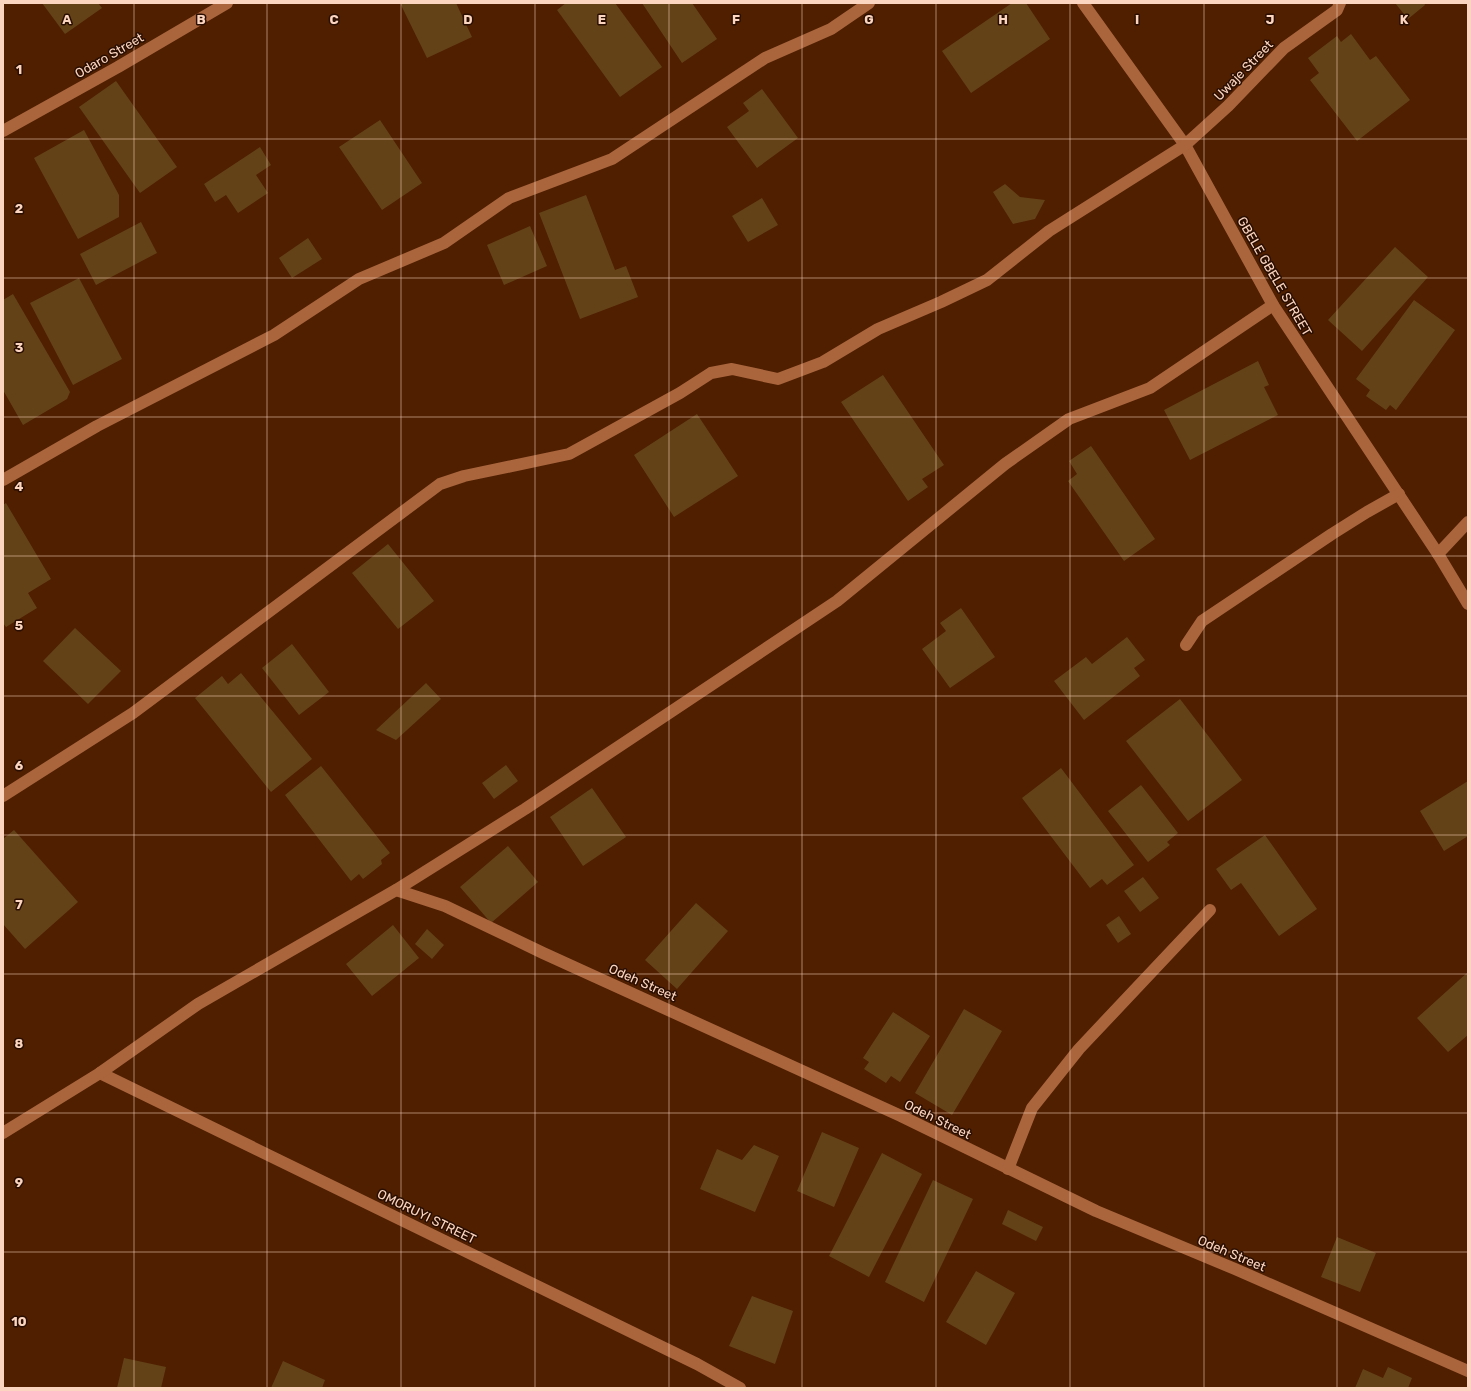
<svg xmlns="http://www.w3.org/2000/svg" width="1471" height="1391" viewBox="0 0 1471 1391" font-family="Rubik,sans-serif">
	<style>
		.building { fill: #644217 }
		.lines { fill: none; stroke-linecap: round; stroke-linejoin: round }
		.street { stroke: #aa653d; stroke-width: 12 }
		.grid { fill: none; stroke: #fcd5c0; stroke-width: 1; stroke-opacity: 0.55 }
		.labels { text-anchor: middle; stroke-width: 3; stroke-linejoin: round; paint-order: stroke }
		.street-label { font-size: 13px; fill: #fcd5c0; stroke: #290e01 }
		.grid-label { font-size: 13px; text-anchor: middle; font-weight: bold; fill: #fcd5c0; stroke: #290e01; stroke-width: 3; stroke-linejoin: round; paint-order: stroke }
	</style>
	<rect width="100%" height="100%" fill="#4f1f00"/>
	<g class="building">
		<path d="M 42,3 L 98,3 L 102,8 L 65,34 Z"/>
		<path d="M 400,3 L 456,3 L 472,37 L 427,58 Z"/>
		<path d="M 566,3 L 615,3 L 662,67 L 620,97 L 557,10 Z"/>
		<path d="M 642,3 L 692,3 L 717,39 L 682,63 Z"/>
		<path d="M 1012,3 L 1026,3 L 1050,39 L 971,93 L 942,51 Z"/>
		<path d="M 1395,3 L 1424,3 L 1425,5 L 1408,19 Z"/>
		<path d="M 1351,34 L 1370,60 L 1376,56 L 1410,100 L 1357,141 L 1310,80 L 1319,73 L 1308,58 L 1337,36 L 1341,42 Z"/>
		<path d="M 116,81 L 177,167 L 140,193 L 79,107 Z"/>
		<path d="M 762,89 L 798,138 L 757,168 L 727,127 L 749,111 L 743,103 Z"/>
		<path d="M 380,120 L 422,183 L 382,210 L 339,147 Z"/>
		<path d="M 84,130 L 119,195 L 119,217 L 78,239 L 34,158 Z"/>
		<path d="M 260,147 L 271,165 L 256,175 L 268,193 L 238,213 L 226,195 L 215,202 L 204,184 Z"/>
		<path d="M 1005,184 L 1020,197 L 1045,200 L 1035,219 L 1013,224 L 993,192 Z"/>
		<path d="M 586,195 L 615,270 L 626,266 L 638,297 L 580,319 L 539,213 Z"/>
		<path d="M 762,198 L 778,225 L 748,242 L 732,216 Z"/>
		<path d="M 141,222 L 157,253 L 96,285 L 80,254 Z"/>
		<path d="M 530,226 L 547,266 L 504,285 L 487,245 Z"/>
		<path d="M 308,238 L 322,259 L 292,278 L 279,258 Z"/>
		<path d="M 1395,247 L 1428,277 L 1362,351 L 1328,320 Z"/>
		<path d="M 79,278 L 122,359 L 73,385 L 30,303 Z"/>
		<path d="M 13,294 L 70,392 L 67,399 L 23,425 L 3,390 L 3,300 Z"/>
		<path d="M 1414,300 L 1455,330 L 1396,410 L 1390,405 L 1386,410 L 1366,396 L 1370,390 L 1356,379 Z"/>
		<path d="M 1258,361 L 1269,385 L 1264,387 L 1278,415 L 1190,460 L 1164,410 Z"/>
		<path d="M 883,375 L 944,465 L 922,479 L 928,487 L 908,501 L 841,402 Z"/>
		<path d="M 697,414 L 738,476 L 674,517 L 634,455 Z"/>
		<path d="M 1091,446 L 1155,539 L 1124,561 L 1068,481 L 1077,474 L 1069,461 Z"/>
		<path d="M 6,503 L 51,579 L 28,593 L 37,608 L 6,627 L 3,623 L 3,505 Z"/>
		<path d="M 388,544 L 434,601 L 398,629 L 352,573 Z"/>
		<path d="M 961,608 L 995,657 L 950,688 L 922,649 L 946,631 L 940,623 Z"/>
		<path d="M 75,628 L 121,671 L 88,704 L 43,661 Z"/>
		<path d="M 1127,637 L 1145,660 L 1134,668 L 1140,676 L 1084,720 L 1054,681 L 1086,657 L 1092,664 Z"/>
		<path d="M 292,644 L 329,692 L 299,715 L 262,668 Z"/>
		<path d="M 241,673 L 312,759 L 271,792 L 195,698 L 222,676 L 228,684 Z"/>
		<path d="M 426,683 L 441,699 L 396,740 L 376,730 Z"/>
		<path d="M 1180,699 L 1242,780 L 1188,821 L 1126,741 Z"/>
		<path d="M 506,765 L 518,781 L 494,799 L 482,783 Z"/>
		<path d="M 321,766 L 390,853 L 381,860 L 382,864 L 363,879 L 359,874 L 351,881 L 285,795 Z"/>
		<path d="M 1061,768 L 1134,865 L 1107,885 L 1102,879 L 1090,888 L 1022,798 Z"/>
		<path d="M 1468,781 L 1468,836 L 1444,851 L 1420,811 Z"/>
		<path d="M 1141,785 L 1178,833 L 1167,842 L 1170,845 L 1148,862 L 1108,811 Z"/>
		<path d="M 592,788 L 626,837 L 583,866 L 550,817 Z"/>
		<path d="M 14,830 L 78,902 L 25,949 L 3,924 L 3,839 Z"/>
		<path d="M 1265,835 L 1317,909 L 1279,936 L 1241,883 L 1231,890 L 1216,869 Z"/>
		<path d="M 508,846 L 538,882 L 491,923 L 460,887 Z"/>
		<path d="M 1143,877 L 1159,898 L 1140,912 L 1124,891 Z"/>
		<path d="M 696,903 L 728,931 L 677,989 L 645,960 Z"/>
		<path d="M 1119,916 L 1131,934 L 1118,943 L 1106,925 Z"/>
		<path d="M 393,925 L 419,958 L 372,996 L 346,964 Z"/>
		<path d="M 427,929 L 444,945 L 432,959 L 415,944 Z"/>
		<path d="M 1468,972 L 1468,1035 L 1448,1052 L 1417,1018 Z"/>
		<path d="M 964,1009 L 1002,1031 L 952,1115 L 915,1093 Z"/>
		<path d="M 893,1012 L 930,1036 L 900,1082 L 891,1076 L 886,1083 L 864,1069 L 869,1062 L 863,1058 Z"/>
		<path d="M 822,1132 L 859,1148 L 834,1207 L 797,1191 Z"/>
		<path d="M 754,1145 L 779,1156 L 755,1212 L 700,1189 L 717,1149 L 742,1160 Z"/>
		<path d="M 882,1153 L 922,1174 L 869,1277 L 829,1256 Z"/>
		<path d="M 933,1180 L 973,1199 L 924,1302 L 885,1282 Z"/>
		<path d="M 1008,1210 L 1043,1227 L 1036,1241 L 1002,1224 Z"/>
		<path d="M 1337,1237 L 1376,1253 L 1360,1292 L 1321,1277 Z"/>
		<path d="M 976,1271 L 1015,1293 L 986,1345 L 946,1322 Z"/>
		<path d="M 752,1296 L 793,1311 L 775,1364 L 729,1346 Z"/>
		<path d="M 124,1358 L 166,1367 L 161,1388 L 117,1388 Z"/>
		<path d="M 283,1361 L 325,1380 L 322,1388 L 271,1388 Z"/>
		<path d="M 1388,1367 L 1412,1378 L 1408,1388 L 1355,1388 L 1363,1369 L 1383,1378 Z"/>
	</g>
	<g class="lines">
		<g class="street">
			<path d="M 1083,3 L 1185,145 L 1273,305 L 1438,554 L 1468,604"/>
			<path d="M 3,131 L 118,67 L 227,3"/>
			<path d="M 3,480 L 97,426 L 274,335 L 359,279 L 444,243 L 509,198 L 612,159 L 765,58 L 831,29 L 869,3"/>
			<path d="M 1438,554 L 1468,522"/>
			<path d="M 1186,645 L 1202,621 L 1332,534 L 1367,512 L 1399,494"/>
			<path d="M 3,796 L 133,713 L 440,484 L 464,476 L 569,454 L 680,393 L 711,373 L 732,369 L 778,379 L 823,362 L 878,329 L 941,302 L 987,280 L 1049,231 L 1185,145 L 1228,106 L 1284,48 L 1337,10 L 1340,3"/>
			<path d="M 396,890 L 445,906 L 543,953 L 901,1116 L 1096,1211 L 1235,1269 L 1468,1371"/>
			<path d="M 100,1073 L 697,1364 L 740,1388"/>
			<path d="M 3,1133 L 100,1073 L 198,1004 L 396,890 L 525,809 L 837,601 L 1005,464 L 1069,419 L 1150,388 L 1273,305"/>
			<path d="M 1008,1169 L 1032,1108 L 1079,1049 L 1210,910"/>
		</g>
	</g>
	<path class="grid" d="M 134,3 L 134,1388M 267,3 L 267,1388M 401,3 L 401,1388M 535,3 L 535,1388M 669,3 L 669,1388M 802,3 L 802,1388M 936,3 L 936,1388M 1070,3 L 1070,1388M 1204,3 L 1204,1388M 1337,3 L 1337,1388M 3,139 L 1468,139M 3,278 L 1468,278M 3,417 L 1468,417M 3,556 L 1468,556M 3,696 L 1468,696M 3,835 L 1468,835M 3,974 L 1468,974M 3,1113 L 1468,1113M 3,1252 L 1468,1252"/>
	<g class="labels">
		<g class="street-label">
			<text transform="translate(109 55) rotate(-30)" y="5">Odaro Street</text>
			<text transform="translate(1243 70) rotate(-46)" y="5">Uwaje Street</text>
			<text transform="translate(1275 276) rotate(60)" y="5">GBELE GBELE STREET</text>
			<text transform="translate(643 982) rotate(24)" y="5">Odeh Street</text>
			<text transform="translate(938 1119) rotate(26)" y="5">Odeh Street</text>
			<text transform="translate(427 1216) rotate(26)" y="5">OMORUYI STREET</text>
			<text transform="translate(1232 1253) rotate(23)" y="5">Odeh Street</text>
		</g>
	</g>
	<g class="grid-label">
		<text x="67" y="24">A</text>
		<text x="201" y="24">B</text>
		<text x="334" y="24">C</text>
		<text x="468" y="24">D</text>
		<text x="602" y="24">E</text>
		<text x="736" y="24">F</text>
		<text x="869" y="24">G</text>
		<text x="1003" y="24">H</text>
		<text x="1137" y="24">I</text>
		<text x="1270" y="24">J</text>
		<text x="1404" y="24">K</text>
		<text x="19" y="74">1</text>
		<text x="19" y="213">2</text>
		<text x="19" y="352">3</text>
		<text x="19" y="491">4</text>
		<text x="19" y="630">5</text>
		<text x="19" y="770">6</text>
		<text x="19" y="909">7</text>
		<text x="19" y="1048">8</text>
		<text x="19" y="1187">9</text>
		<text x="19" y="1326">10</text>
	</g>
	<rect width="1471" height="1391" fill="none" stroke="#fcd5c0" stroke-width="8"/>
</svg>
